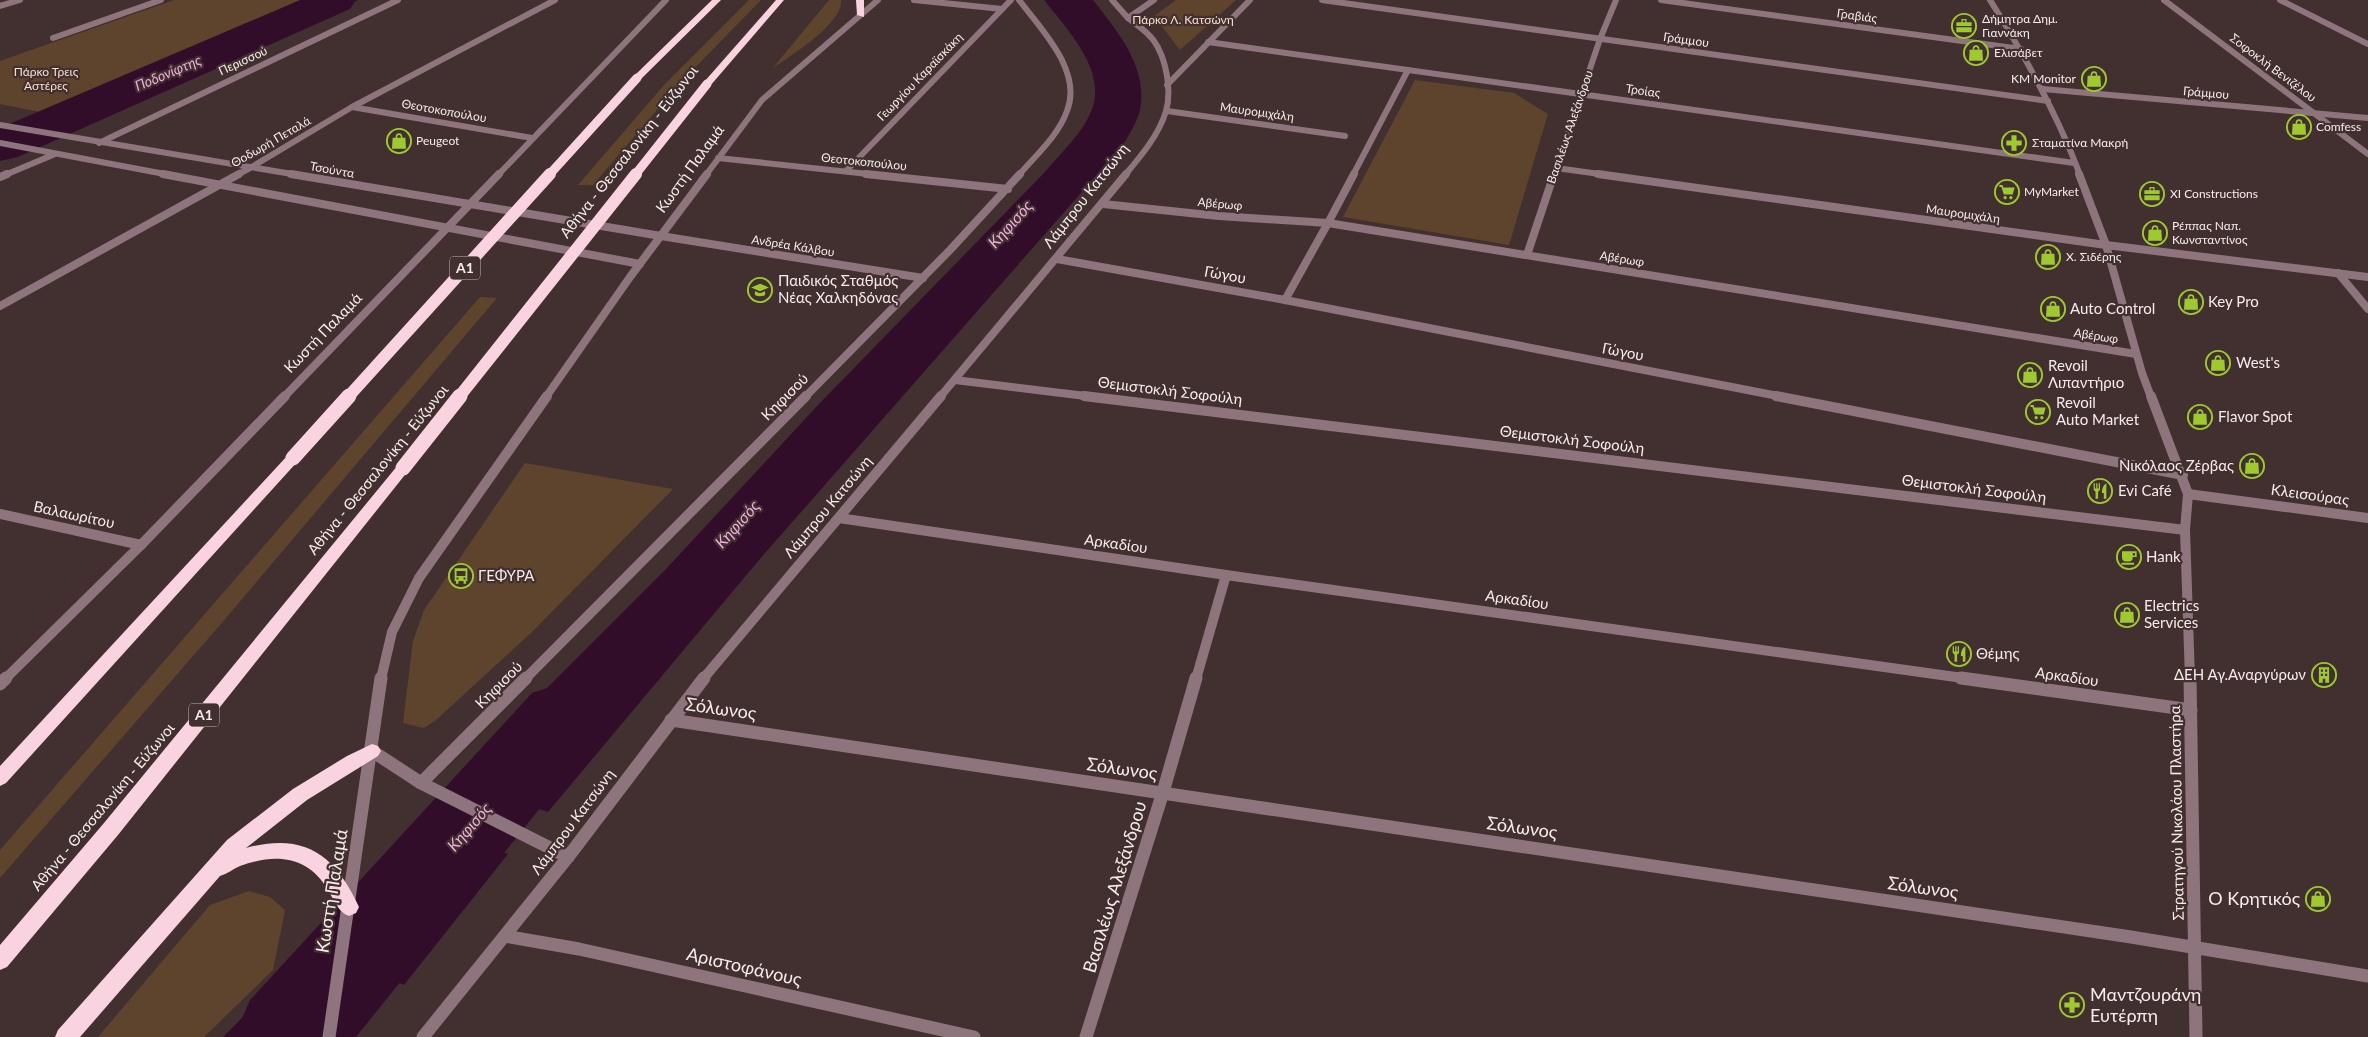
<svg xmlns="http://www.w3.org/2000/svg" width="2368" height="1037" viewBox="0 0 2368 1037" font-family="Lato,sans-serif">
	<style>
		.green { fill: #5e442d }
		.water { fill: #310d2a }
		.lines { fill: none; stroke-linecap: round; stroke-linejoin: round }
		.river { fill: #310d2a; fill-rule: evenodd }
		.pedestrian-far1 { stroke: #8e757d; stroke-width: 6 }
		.pedestrian { stroke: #8e757d; stroke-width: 8 }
		.minor-far3 { stroke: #8e757d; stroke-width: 6 }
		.minor-far2 { stroke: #8e757d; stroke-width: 8 }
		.minor-far1 { stroke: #8e757d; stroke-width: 10 }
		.minor { stroke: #8e757d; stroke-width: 13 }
		.tertiary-far3 { stroke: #8e757d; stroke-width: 6 }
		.tertiary-far2 { stroke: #8e757d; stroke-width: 8 }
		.tertiary-far1 { stroke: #8e757d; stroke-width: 10 }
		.tertiary { stroke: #8e757d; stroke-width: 13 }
		.motorway { fill: #f9d4e0; fill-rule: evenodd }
		.motorway-bridge-far2 { stroke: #f9d4e0; stroke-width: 9 }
		.motorway-bridge-far1 { stroke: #f9d4e0; stroke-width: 12 }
		.motorway-bridge { stroke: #f9d4e0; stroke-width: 15 }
		.labels { text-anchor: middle; stroke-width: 4.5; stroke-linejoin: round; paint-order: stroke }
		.far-street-label { font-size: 12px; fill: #f7ebeb; stroke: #423030 }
		.far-poi-label { font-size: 12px; fill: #f7ebeb; stroke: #423030; text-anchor: start }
		.far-park-label { font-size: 12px; fill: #f9dec9; stroke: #423030 }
		.far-water-label { font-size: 14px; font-style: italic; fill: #f1addf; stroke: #423030 }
		.shield { fill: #423030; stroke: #c1b3b3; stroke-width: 1 }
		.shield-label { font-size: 14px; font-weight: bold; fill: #f7ebeb }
		.street-label { font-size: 15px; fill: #f7ebeb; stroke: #423030 }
		.poi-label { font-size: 15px; fill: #f7ebeb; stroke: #423030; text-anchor: start }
		.water-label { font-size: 16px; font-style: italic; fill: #f1addf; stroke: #423030 }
		.near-street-label { font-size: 18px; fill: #f7ebeb; stroke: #423030 }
		.near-poi-label { font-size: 18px; fill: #f7ebeb; stroke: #423030; text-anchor: end }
	</style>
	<rect width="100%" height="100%" fill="#423030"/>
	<g class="green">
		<path d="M 174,0 L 312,0 L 50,114 L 0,104 L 0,61 Z"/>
		<path d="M 749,0 L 761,0 L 679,84 L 593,185 L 578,185 L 665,84 Z"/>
		<path d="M 829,0 L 841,0 C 843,24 790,56 772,69 Z"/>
		<path d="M 1176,0 L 1236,0 L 1180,50 L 1154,16 Z"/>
		<path d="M 1415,80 L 1514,93 L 1548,114 L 1509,245 L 1343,217 Z"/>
		<path d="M 480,297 L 497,298 L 220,625 L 0,878 L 0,850 Z"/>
		<path d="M 525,463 L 673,489 L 532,632 L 436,720 L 424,728 L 403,723 L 413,641 L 424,610 Z"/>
		<path d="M 249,891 L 270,897 L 285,910 L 273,970 L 204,1037 L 98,1037 L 210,905 Z"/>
	</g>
	<g class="water">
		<path d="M 312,0 L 358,0 L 75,126 L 35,120 Z"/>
		<path d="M 1044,0 L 1093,0 C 1118,32 1148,67 1140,110 C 1137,122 1129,135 1123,145 L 759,560 L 548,812 L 453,782 L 666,569 L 818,405 L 1043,174 C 1058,156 1080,136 1090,114 C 1110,73 1067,29 1044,0 Z"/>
		<path d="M 420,824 L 508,854 L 404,985 L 394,981 Z"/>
		<path d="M 265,995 L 257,1037 L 222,1037 L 223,1037 Z"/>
	</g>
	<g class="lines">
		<g class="river">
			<path d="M 300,0 L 356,0 L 350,9 L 18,157 L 0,161 L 0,128 Z"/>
			<path d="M 563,683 L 594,693 L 607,717 L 594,741 L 356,1037 L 234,1037 L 250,1000 L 532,693 Z"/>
		</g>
		<g class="pedestrian-far1">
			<path d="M 352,107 L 532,138"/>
			<path d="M 718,158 L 878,175"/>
			<path d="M 1353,175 L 1408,70"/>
		</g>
		<g class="pedestrian">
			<path d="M 866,174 L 1008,189"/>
			<path d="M 1328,223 L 1354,174"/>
		</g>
		<g class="minor-far3">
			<path d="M 914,0 L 1002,9"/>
			<path d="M 1019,0 C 1041,29 1083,71 1067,111 C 1058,136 1036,155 1019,175"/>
			<path d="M 1112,0 L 1128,18"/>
			<path d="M 1322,0 L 2048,101"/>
			<path d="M 1661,0 L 2021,49"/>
			<path d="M 2164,0 L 2368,154"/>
			<path d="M 2280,0 L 2368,44"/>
			<path d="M 0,6 L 20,0"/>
			<path d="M 53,38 L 161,0"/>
			<path d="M 1208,42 L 2074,163"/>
			<path d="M 2043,89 L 2368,118"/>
			<path d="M 1167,111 L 1345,136"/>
			<path d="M 99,143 L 398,0"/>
			<path d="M 250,168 L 352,107 L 555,0"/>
			<path d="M 1556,168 L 1607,175"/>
			<path d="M 846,171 L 1011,0"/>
			<path d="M 5,175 L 55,154"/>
			<path d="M 498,175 L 666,0"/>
			<path d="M 1554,175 L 1600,39 L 1616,0"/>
		</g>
		<g class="minor-far2">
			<path d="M 1598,174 L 2106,245 L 2368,277"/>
			<path d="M 0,177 L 7,174"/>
			<path d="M 1103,204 L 1219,216 L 1328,223 L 2136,354"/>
			<path d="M 447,228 L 499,174"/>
			<path d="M 661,236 L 923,278"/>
			<path d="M 1527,255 L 1554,174"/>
			<path d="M 1057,259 L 1285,300 L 1783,397"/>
			<path d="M 2338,273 L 2368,309"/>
			<path d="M 1285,300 L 1328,223"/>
			<path d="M 955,380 L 1094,397"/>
			<path d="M 805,397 L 950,250 L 1020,174"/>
		</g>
		<g class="minor-far1">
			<path d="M 1084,396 L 2185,530"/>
			<path d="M 1776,396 L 2183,475"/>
			<path d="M 2188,494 L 2368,518"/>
			<path d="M 0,514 L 141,545"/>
			<path d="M 839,518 L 1226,575 L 1970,679"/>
			<path d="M 525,679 L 806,396"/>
			<path d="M 1196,679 L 1226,575"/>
		</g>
		<g class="minor">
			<path d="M 1961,678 L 2191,710"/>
			<path d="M 671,720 L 2131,937 L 2368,976"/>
			<path d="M 421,783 L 526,678"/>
			<path d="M 505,936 L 579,949 L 974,1037"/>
			<path d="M 1086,1037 L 1163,792 L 1196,678"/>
		</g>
		<g class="tertiary-far3">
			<path d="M 1990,0 C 2025,56 2057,113 2080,175"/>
			<path d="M 1167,85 L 1250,0"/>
			<path d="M 0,125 L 298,175"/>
			<path d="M 0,143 L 170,175"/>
			<path d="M 237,175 L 250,168"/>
			<path d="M 706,175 L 762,100 L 878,0"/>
			<path d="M 1125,175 C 1141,156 1159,135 1166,111 C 1172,90 1166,58 1154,41 C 1147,31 1137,25 1128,18 L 1154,0"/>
		</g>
		<g class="tertiary-far2">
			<path d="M 163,174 L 640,264"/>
			<path d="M 291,174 L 661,236"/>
			<path d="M 2079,174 L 2106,245 L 2142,373 L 2151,397"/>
			<path d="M 0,306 L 239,174"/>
			<path d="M 284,397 L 447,228"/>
			<path d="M 546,397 L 630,277 L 707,174"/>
			<path d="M 940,397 L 1126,174"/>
		</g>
		<g class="tertiary-far1">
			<path d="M 2151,396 L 2188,494 L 2185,530 L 2190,679"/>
			<path d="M 5,679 L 141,545 L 285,396"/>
			<path d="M 381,679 L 392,632 L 419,578 L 547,396"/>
			<path d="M 703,679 L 941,396"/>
		</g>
		<g class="tertiary">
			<path d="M 2190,678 L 2196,1037"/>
			<path d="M 0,684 L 6,678"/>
			<path d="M 372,751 L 421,783 L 568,857"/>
			<path d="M 329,1037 L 381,678"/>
			<path d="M 423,1037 L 568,857 L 704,678"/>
		</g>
		<g class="motorway">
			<path d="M 712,0 L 721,0 L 640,80 L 634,80 L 634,76 Z"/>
			<path d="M 776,0 L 784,0 L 710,86 L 704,86 L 704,82 Z"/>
			<path d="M 856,0 L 864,0 L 864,17 L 857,15 Z"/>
			<path d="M 293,453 L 300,458 L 298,461 L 6,783 L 0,786 L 0,766 L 288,455 Z"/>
			<path d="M 403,463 L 408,465 L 410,468 L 408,471 L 118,835 L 7,967 L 0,970 L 0,945 L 104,823 L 398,465 Z"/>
			<path d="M 372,744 L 378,746 L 381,751 L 378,756 L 307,800 L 246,848 C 305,832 335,855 359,907 L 356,913 L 349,916 C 338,912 334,900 328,890 C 308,856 276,853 240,866 C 233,869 227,874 220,876 L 80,1037 L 55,1037 L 58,1030 L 227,840 L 293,789 L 347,756 Z"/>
		</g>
		<g class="motorway-bridge-far2">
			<path d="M 549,175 L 637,78"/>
			<path d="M 635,175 L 707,84"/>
		</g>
		<g class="motorway-bridge-far1">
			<path d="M 348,397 L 550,174"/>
			<path d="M 459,397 L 636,174"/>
		</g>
		<g class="motorway-bridge">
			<path d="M 293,458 L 349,396"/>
			<path d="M 403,468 L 460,396"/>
		</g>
	</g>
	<defs>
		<symbol id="office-ring" viewBox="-11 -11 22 22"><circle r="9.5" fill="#423030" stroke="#9eca2f" stroke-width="1.5"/><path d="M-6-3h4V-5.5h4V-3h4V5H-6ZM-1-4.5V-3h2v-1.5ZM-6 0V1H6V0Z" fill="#9eca2f"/></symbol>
		<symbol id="shop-ring" viewBox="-11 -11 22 22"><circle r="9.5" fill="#423030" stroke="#9eca2f" stroke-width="1.5"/><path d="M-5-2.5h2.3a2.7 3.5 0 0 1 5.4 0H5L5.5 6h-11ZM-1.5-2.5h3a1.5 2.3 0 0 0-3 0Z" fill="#9eca2f"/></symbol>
		<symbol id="pharmacy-ring" viewBox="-11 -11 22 22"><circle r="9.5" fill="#423030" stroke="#9eca2f" stroke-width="1.5"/><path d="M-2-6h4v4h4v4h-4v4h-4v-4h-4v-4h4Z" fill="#9eca2f"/></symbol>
		<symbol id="supermarket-ring" viewBox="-11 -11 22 22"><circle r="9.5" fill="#423030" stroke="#9eca2f" stroke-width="1.5"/><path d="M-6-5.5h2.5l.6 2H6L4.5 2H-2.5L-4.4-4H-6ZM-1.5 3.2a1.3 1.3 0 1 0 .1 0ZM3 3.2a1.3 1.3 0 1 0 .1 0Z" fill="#9eca2f"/></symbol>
		<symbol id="school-ring" viewBox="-11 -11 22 22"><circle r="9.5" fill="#423030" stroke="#9eca2f" stroke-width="1.5"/><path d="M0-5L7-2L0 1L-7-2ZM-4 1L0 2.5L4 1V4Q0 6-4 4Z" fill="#9eca2f"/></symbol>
		<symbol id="restaurant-ring" viewBox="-11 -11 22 22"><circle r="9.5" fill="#423030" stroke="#9eca2f" stroke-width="1.5"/><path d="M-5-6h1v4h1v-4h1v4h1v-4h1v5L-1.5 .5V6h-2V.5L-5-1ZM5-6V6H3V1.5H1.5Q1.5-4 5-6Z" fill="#9eca2f"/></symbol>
		<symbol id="cafe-ring" viewBox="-11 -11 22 22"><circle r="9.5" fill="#423030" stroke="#9eca2f" stroke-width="1.5"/><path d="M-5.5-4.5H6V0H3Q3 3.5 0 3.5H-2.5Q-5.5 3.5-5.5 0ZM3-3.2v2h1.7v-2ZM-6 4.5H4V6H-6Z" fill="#9eca2f"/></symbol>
		<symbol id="bus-ring" viewBox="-11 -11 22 22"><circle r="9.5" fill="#423030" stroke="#9eca2f" stroke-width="1.5"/><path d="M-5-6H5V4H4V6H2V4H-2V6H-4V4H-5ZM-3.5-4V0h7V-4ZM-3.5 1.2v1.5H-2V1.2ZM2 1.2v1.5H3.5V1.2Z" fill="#9eca2f"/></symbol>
		<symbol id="building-ring" viewBox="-11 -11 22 22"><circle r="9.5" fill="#423030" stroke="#9eca2f" stroke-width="1.5"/><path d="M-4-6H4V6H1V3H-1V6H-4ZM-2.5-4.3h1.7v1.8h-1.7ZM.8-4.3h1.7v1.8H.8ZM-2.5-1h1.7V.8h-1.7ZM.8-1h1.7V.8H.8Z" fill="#9eca2f"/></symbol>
	</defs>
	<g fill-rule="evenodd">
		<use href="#office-ring" x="1950" y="12" width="28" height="28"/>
		<use href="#shop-ring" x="1962" y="39" width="28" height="28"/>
		<use href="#shop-ring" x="2080" y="65" width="28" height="28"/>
		<use href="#shop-ring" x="2285" y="113" width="28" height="28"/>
		<use href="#shop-ring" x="385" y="127" width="28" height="28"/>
		<use href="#pharmacy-ring" x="2000" y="129" width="28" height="28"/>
		<use href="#supermarket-ring" x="1993" y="178" width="28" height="28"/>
		<use href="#office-ring" x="2138" y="180" width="28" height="28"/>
		<use href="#shop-ring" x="2141" y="219" width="28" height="28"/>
		<use href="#shop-ring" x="2034" y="243" width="28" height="28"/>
		<use href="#school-ring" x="746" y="276" width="28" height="28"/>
		<use href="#shop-ring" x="2177" y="288" width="28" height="28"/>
		<use href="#shop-ring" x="2039" y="295" width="28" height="28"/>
		<use href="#shop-ring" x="2204" y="349" width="28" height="28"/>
		<use href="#shop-ring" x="2016" y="361" width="28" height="28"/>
		<use href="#supermarket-ring" x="2024" y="398" width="28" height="28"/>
		<use href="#shop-ring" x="2186" y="403" width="28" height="28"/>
		<use href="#shop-ring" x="2238" y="452" width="28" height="28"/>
		<use href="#restaurant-ring" x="2086" y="477" width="28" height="28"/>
		<use href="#cafe-ring" x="2115" y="543" width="28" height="28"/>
		<use href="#bus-ring" x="447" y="562" width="28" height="28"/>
		<use href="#shop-ring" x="2113" y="601" width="28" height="28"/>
		<use href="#restaurant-ring" x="1945" y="640" width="28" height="28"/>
		<use href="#building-ring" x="2310" y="661" width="28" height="28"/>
		<use href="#shop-ring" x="2304" y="885" width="28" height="28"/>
		<use href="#pharmacy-ring" x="2058" y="991" width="28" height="28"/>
	</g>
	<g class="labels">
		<g class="far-street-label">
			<text transform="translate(1857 16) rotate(8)" y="4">Γραβιάς</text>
			<text transform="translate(1686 40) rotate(8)" y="4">Γράμμου</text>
			<text transform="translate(243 61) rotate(-25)" y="4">Περισσού</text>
			<text transform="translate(2273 68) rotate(37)" y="4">Σοφοκλή Βενιζέλου</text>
			<text transform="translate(920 77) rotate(-46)" y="4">Γεωργίου Καραϊσκάκη</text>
			<text transform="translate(1643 91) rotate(8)" y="4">Τροίας</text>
			<text transform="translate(2206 93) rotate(5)" y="4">Γράμμου</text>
			<text transform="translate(444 111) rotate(10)" y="4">Θεοτοκοπούλου</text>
			<text transform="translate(1257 112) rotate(8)" y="4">Μαυρομιχάλη</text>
			<text transform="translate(1570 127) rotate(-71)" y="4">Βασιλέως Αλεξάνδρου</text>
			<text transform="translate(271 142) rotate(-30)" y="4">Θοδωρή Πεταλά</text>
			<text transform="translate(864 162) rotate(6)" y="4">Θεοτοκοπούλου</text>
			<text transform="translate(332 170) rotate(10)" y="4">Τσούντα</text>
			<text transform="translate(1220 204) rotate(5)" y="4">Αβέρωφ</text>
			<text transform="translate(1963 214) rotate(8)" y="4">Μαυρομιχάλη</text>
			<text transform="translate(793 246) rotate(9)" y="4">Ανδρέα Κάλβου</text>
			<text transform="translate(1622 259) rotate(9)" y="4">Αβέρωφ</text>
			<text transform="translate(2096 336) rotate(9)" y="4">Αβέρωφ</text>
		</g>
		<g class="far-poi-label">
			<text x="1982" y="23">Δήμητρα Δημ.<tspan x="1982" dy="14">Γιαννάκη</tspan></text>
			<text x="1994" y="57">Ελισάβετ</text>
			<text x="2076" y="83" text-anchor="end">KM Monitor</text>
			<text x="2316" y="131">Comfess</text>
			<text x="416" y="145">Peugeot</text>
			<text x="2032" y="147">Σταματίνα Μακρή</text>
			<text x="2024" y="196">MyMarket</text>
			<text x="2170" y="198">XI Constructions</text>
			<text x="2172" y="230">Ρέππας Ναπ.<tspan x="2172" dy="14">Κωνσταντίνος</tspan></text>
			<text x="2066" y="261">Χ. Σιδέρης</text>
		</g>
		<g class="far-park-label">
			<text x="1183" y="24">Πάρκο Λ. Κατσώνη</text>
			<text x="46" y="76">Πάρκο Τρεις<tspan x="46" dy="14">Αστέρες</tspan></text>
		</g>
		<g class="far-water-label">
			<text transform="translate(168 73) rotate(-23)" y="5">Ποδονίφτης</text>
		</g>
		<g class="shield">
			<rect x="450" y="256.5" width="30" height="23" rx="4"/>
			<rect x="189" y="703.5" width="30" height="23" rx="4"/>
		</g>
		<g class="shield-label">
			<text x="465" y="273">Α1</text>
			<text x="204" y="720">Α1</text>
		</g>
		<g class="street-label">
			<text transform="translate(629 152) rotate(-52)" y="5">Αθήνα - Θεσσαλονίκη - Εύζωνοι</text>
			<text transform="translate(690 169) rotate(-54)" y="5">Κωστή Παλαμά</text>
			<text transform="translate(1086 196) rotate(-52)" y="5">Λάμπρου Κατσώνη</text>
			<text transform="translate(1225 275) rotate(10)" y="5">Γώγου</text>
			<text transform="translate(323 333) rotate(-46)" y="5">Κωστή Παλαμά</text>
			<text transform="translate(1623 352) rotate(11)" y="5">Γώγου</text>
			<text transform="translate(1170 391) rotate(7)" y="5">Θεμιστοκλή Σοφούλη</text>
			<text transform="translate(785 397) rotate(-45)" y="5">Κηφισού</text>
			<text transform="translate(1572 440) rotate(7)" y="5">Θεμιστοκλή Σοφούλη</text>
			<text transform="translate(378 470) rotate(-51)" y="5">Αθήνα - Θεσσαλονίκη - Εύζωνοι</text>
			<text transform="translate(1974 489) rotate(7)" y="5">Θεμιστοκλή Σοφούλη</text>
			<text transform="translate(2310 495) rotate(8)" y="5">Κλεισούρας</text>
			<text transform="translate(828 507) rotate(-50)" y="5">Λάμπρου Κατσώνη</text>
			<text transform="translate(74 515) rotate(12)" y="5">Βαλαωρίτου</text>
			<text transform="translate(1116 544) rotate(8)" y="5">Αρκαδίου</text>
			<text transform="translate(1517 600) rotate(8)" y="5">Αρκαδίου</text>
			<text transform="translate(2067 677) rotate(8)" y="5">Αρκαδίου</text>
			<text transform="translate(499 685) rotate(-45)" y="5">Κηφισού</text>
			<text transform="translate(103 807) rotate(-50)" y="5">Αθήνα - Θεσσαλονίκη - Εύζωνοι</text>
			<text transform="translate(2177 813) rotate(-91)" y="5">Στρατηγού Νικολάου Πλαστήρα</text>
			<text transform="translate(573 822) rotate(-53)" y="5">Λάμπρου Κατσώνη</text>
		</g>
		<g class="poi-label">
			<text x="778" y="286">Παιδικός Σταθμός<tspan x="778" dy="17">Νέας Χαλκηδόνας</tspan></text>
			<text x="2208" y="307">Key Pro</text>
			<text x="2070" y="314">Auto Control</text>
			<text x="2236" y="368">West's</text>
			<text x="2048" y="371">Revoil<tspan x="2048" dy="17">Λιπαντήριο</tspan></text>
			<text x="2056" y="408">Revoil<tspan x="2056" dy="17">Auto Market</tspan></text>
			<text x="2218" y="422">Flavor Spot</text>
			<text x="2234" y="471" text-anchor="end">Νικόλαος Ζέρβας</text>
			<text x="2118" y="496">Evi Café</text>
			<text x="2146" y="562">Hank</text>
			<text x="478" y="581">ΓΕΦΥΡΑ</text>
			<text x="2144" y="611">Electrics<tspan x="2144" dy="17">Services</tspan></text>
			<text x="1976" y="659">Θέμης</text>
			<text x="2306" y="680" text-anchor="end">ΔΕΗ Αγ.Αναργύρων</text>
		</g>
		<g class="water-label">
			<text transform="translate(1010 224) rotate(-48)" y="6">Κηφισός</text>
			<text transform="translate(737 524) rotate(-48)" y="6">Κηφισός</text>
			<text transform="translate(469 827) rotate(-49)" y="6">Κηφισός</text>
		</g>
		<g class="near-street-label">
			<text transform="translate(721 709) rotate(8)" y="6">Σόλωνος</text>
			<text transform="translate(1122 769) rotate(8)" y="6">Σόλωνος</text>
			<text transform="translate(1522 828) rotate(8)" y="6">Σόλωνος</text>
			<text transform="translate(1115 887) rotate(-73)" y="6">Βασιλέως Αλεξάνδρου</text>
			<text transform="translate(1923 888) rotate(8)" y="6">Σόλωνος</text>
			<text transform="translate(332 891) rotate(-81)" y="6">Κωστή Παλαμά</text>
			<text transform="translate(744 967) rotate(13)" y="6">Αριστοφάνους</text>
		</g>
		<g class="near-poi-label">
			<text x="2300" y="905">Ο Κρητικός</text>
			<text x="2090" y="1001" text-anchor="start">Μαντζουράνη<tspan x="2090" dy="21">Ευτέρπη</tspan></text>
		</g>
	</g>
</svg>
